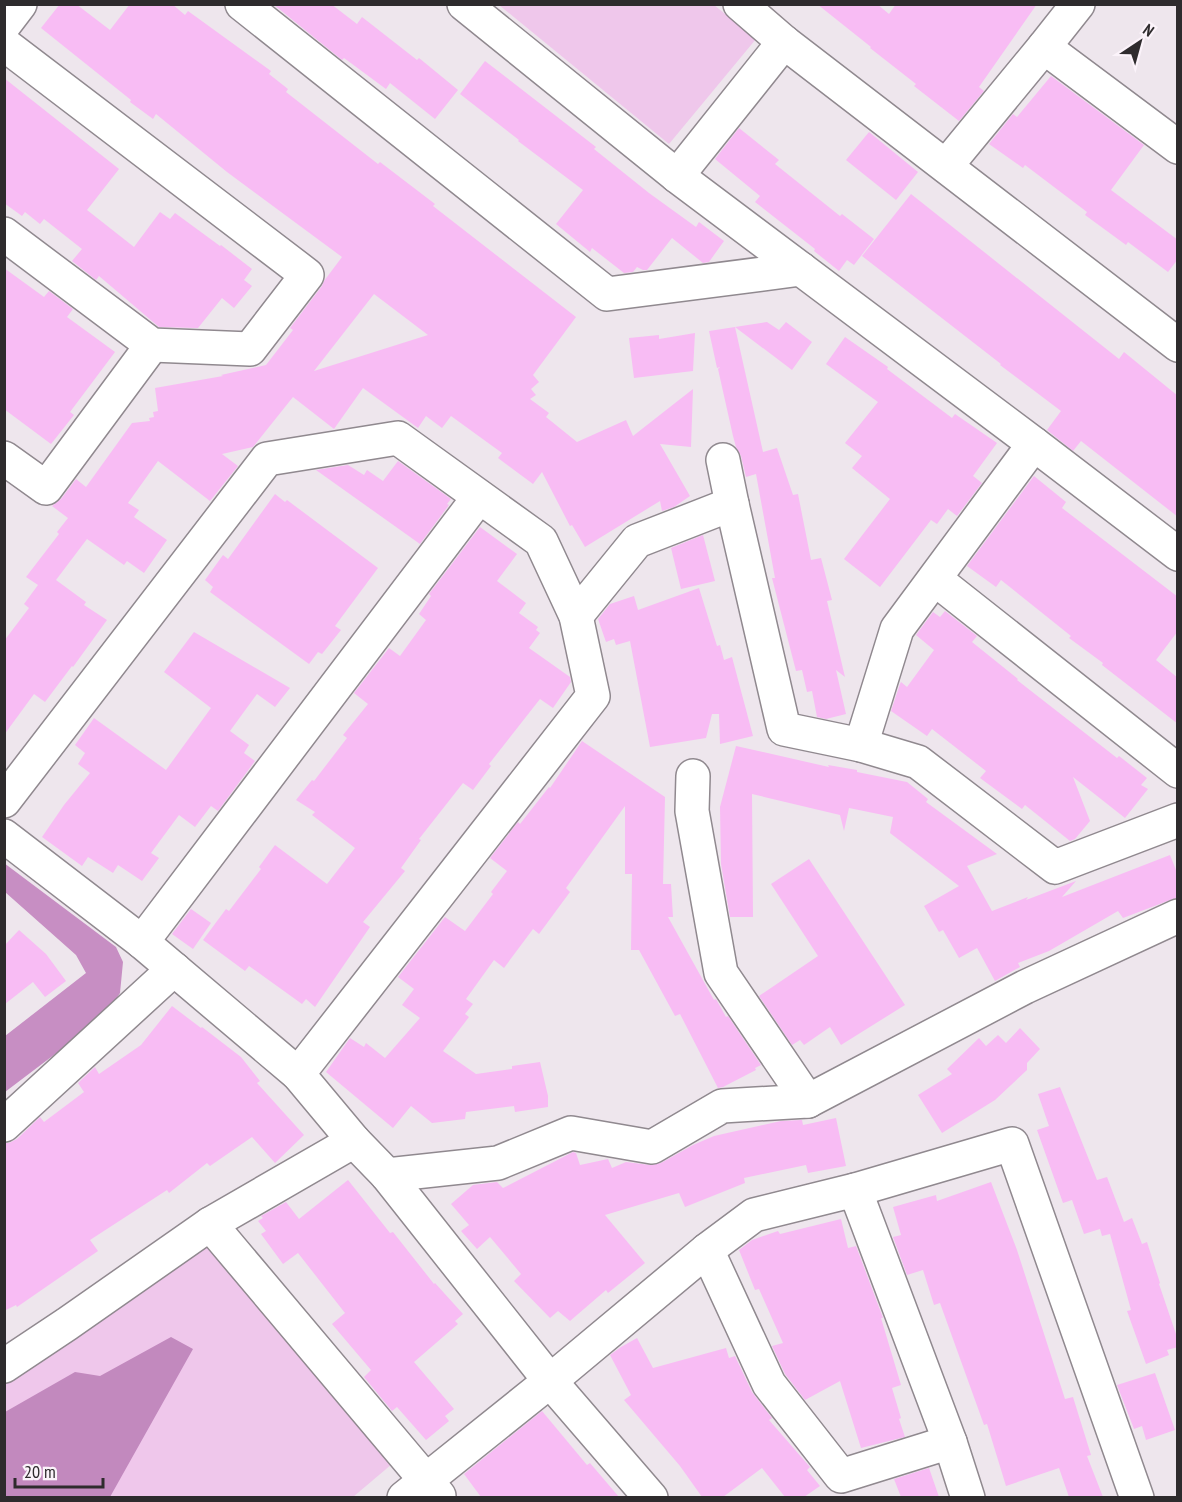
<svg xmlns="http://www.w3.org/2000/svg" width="1182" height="1502" viewBox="0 0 1182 1502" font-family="'PT Sans Narrow',sans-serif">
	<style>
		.green { fill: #efc7eb }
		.forest { fill: #c78ec3 }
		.water { fill: #c289be }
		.building { fill: #f8bcf4; fill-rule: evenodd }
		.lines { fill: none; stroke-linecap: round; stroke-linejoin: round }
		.minor-casing { stroke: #90898f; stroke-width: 36 }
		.minor { stroke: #fff; stroke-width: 33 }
	</style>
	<rect width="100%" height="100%" fill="#eee6ed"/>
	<g class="green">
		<path d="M 499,5 L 714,5 L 756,39 L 669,144 Z"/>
		<path d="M 198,1222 L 392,1464 L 353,1497 L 5,1498 L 5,1354 Z"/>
	</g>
	<path class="forest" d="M 4,863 L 116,947 L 123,962 L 120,993 L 104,1017 L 5,1092 L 5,1036 L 86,973 L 76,955 L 5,892 Z"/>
	<path class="water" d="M 171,1337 L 193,1349 L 110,1497 L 5,1497 L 5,1412 L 75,1372 L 100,1376 Z"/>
	<g class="building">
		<path d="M 60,4 L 76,4 L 110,30 L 130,4 L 172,4 L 185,15 L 188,11 L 271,71 L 269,74 L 288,89 L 286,92 L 378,164 L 380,162 L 435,204 L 433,206 L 576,317 L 533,375 L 539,382 L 531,389 L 536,395 L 530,399 L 549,413 L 546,417 L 577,442 L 626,420 L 633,436 L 693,389 L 691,447 L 660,444 L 690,496 L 674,507 L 662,511 L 660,501 L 585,547 L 572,525 L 570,526 L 542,472 L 533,484 L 498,458 L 502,453 L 451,416 L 442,428 L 426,416 L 418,428 L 363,388 L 334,429 L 293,397 L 253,447 L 222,454 L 238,466 L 210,501 L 158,461 L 128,503 L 139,510 L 134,517 L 167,540 L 144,573 L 127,561 L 124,565 L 87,539 L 56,580 L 86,602 L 84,605 L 107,620 L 73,667 L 72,666 L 45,702 L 34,694 L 4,735 L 4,641 L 29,608 L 24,604 L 38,585 L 26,577 L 59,534 L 57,532 L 68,518 L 52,506 L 61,499 L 76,479 L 86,487 L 132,423 L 150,421 L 149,418 L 154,417 L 153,412 L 158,411 L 155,388 L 223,376 L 221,375 L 266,365 L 293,330 L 290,328 L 322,286 L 324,281 L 342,257 L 227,172 L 156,114 L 153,119 L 130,102 L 131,100 L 41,28 ZM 374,294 L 428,335 L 314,371 Z"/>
		<path d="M 273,4 L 331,4 L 357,24 L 362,17 L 417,60 L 419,58 L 458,90 L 435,119 L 390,83 L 386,89 L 344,58 L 342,60 Z"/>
		<path d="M 817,4 L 877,4 L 889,14 L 896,4 L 1037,4 L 979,87 L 984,91 L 959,121 L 914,86 L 916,84 L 870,48 L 871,47 Z"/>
		<path d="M 485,61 L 596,147 L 594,149 L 649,193 L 696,227 L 699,222 L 724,241 L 709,262 L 703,263 L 672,238 L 647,270 L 643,270 L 637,267 L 633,272 L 624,273 L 592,248 L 590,252 L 556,224 L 583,190 L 518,141 L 519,140 L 460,94 Z"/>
		<path d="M 1051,76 L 1144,145 L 1111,190 L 1178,240 L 1178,259 L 1168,272 L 1128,242 L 1126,245 L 1085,215 L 1087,212 L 1025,165 L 1023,168 L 989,144 L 1013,114 L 1017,117 Z"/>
		<path d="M 4,78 L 119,169 L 87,210 L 134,247 L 160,212 L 170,219 L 175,213 L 220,246 L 221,245 L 252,269 L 244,280 L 252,286 L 234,308 L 222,298 L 198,328 L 159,327 L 99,276 L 96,280 L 72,261 L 82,249 L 44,219 L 40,224 L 25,212 L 22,216 L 4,203 Z"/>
		<path d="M 739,128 L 779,160 L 775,164 L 840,216 L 842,214 L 874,239 L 854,265 L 847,260 L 839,271 L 814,251 L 815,249 L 755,202 L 760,196 L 715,159 Z"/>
		<path d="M 869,132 L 918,172 L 896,200 L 846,160 Z"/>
		<path d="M 911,194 L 1119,359 L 1124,352 L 1178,396 L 1178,517 L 1081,441 L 1073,451 L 1047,430 L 1061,411 L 1000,365 L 1001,364 L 862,256 Z"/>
		<path d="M 4,268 L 44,297 L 49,291 L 73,309 L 67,317 L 115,352 L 70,412 L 74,415 L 51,444 L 4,409 Z"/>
		<path d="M 767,322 L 779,330 L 786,322 L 812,342 L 792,370 L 735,327 L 763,452 L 777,448 L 793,495 L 798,494 L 811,560 L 821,558 L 832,600 L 827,601 L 845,677 L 836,670 L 846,714 L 826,719 L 817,717 L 812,691 L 807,692 L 802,670 L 796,671 L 772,578 L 775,578 L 756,474 L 746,477 L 741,456 L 736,447 L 733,436 L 718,369 L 720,367 L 717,368 L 709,331 Z"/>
		<path d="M 695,333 L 693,371 L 634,378 L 629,338 L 659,335 L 659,339 Z"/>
		<path d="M 845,337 L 888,367 L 887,369 L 952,418 L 955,414 L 997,443 L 973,476 L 982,483 L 957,516 L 948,509 L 937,524 L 931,520 L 880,587 L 844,559 L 890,499 L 852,468 L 862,456 L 845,443 L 878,402 L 826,364 Z"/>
		<path d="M 398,461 L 451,499 L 447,504 L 449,505 L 420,544 L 316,470 L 348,465 L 364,475 L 367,470 L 383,481 Z"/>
		<path d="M 1034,476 L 1066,502 L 1062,508 L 1178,597 L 1178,631 L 1156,660 L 1178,678 L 1178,724 L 1102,665 L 1103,663 L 1069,638 L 1071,636 L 1001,580 L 996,587 L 967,566 Z"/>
		<path d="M 275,494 L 285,502 L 287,500 L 378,568 L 335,626 L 341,630 L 322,654 L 318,652 L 309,664 L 210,592 L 213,587 L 205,580 L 223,555 L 228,559 Z"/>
		<path d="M 480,527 L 517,554 L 497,581 L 526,603 L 519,613 L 538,627 L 536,630 L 540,633 L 529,648 L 570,677 L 571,682 L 553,708 L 540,699 L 489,764 L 491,766 L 473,790 L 463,783 L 419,839 L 421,840 L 401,868 L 405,871 L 363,922 L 370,927 L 315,1007 L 306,999 L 302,1004 L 249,966 L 245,971 L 203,940 L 226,909 L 229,911 L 261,869 L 259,867 L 275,845 L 327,884 L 355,848 L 312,815 L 315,812 L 296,800 L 312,780 L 314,781 L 347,738 L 343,735 L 368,704 L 354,693 L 389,648 L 400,656 L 426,620 L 419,614 L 431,596 L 429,594 Z"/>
		<path d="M 703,535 L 715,581 L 681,589 L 671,548 Z"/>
		<path d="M 699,588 L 717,646 L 720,645 L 724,660 L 732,657 L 753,736 L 720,744 L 719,714 L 712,714 L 706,738 L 650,747 L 630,641 L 616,645 L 614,639 L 606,642 L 598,619 L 610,604 L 634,596 L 638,610 Z"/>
		<path d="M 945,611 L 977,636 L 972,642 L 1018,679 L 1017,680 L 1117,758 L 1119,756 L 1147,778 L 1141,785 L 1148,789 L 1125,818 L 1073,777 L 1090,821 L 1075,839 L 1070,841 L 1025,805 L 1022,809 L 980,778 L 986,771 L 932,729 L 927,736 L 891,711 L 900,684 L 901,682 L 907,687 L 934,650 L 916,635 L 933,612 L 940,617 Z"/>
		<path d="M 194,632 L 290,688 L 275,707 L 257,694 L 230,731 L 249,745 L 244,753 L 255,761 L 218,811 L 211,806 L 195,827 L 179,815 L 151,853 L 159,858 L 142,881 L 118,865 L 113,873 L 88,857 L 82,866 L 42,837 L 64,805 L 90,773 L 78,764 L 85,753 L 75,745 L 94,718 L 166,770 L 211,708 L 164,672 Z"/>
		<path d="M 582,741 L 665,797 L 663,884 L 671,884 L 673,917 L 668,917 L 714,1000 L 716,999 L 726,1017 L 728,1016 L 761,1065 L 755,1068 L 756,1070 L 723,1087 L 718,1088 L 680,1014 L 675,1016 L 639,950 L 631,950 L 632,874 L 625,874 L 625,806 L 566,888 L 570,892 L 539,934 L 533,929 L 504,968 L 494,960 L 466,999 L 473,1004 L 465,1014 L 469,1017 L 443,1051 L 476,1074 L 512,1069 L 512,1066 L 540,1062 L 548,1096 L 548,1107 L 515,1112 L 514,1106 L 466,1112 L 465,1119 L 432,1123 L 411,1106 L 393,1128 L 326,1072 L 350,1038 L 364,1047 L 366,1043 L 385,1058 L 420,1018 L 402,1005 L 414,989 L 398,977 L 445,917 L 465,931 L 493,894 L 491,892 L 507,871 L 490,858 L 518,822 L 520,824 L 549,787 L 550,788 Z"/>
		<path d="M 736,746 L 829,767 L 828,765 L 857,770 L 857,772 L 907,782 L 928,799 L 926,802 L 997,854 L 967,866 L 992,911 L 1028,897 L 1026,900 L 1076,881 L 1062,897 L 1170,855 L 1178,875 L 1178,897 L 1123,918 L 1118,911 L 1049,951 L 1018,963 L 1020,967 L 995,981 L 977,948 L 959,958 L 943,930 L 939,932 L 924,906 L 959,886 L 890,833 L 893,817 L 849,808 L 844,831 L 840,815 L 752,794 L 753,917 L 730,917 L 721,864 L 720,807 Z"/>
		<path d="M 809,859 L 905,1005 L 841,1045 L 830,1027 L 804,1045 L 800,1040 L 792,1045 L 759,996 L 818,956 L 771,884 Z"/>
		<path d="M 191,909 L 211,923 L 193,949 L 172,934 Z"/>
		<path d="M 19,930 L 46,954 L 66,981 L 45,997 L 33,982 L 5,1004 L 5,945 Z"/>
		<path d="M 172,1006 L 201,1028 L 202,1027 L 241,1057 L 260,1081 L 257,1083 L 304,1135 L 275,1163 L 252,1137 L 210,1166 L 207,1163 L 169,1193 L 167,1190 L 90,1240 L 98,1251 L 17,1307 L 16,1305 L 4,1311 L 4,1143 L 9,1143 L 17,1139 L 40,1117 L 44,1122 L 84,1092 L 78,1083 L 95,1067 L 99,1074 L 141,1045 Z"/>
		<path d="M 1020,1028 L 1040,1049 L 1027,1063 L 1027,1070 L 995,1100 L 942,1133 L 918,1095 L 952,1074 L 947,1069 L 979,1038 L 986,1046 L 998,1035 L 1006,1043 Z"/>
		<path d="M 1060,1087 L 1097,1180 L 1107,1177 L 1124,1222 L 1132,1218 L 1142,1244 L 1147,1242 L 1160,1283 L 1159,1284 L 1178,1340 L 1178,1347 L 1167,1350 L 1169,1355 L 1146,1364 L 1127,1311 L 1131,1310 L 1110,1234 L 1102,1236 L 1100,1229 L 1084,1234 L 1072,1200 L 1063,1203 L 1037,1130 L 1049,1126 L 1038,1094 Z"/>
		<path d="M 836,1118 L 846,1166 L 808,1173 L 806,1165 L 744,1178 L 745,1183 L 685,1207 L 679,1193 L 605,1215 L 645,1263 L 608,1293 L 606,1290 L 570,1321 L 558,1311 L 550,1318 L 514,1281 L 521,1274 L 490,1237 L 477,1249 L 461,1231 L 469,1225 L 451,1204 L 473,1185 L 497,1182 L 503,1188 L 573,1152 L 576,1153 L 580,1165 L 608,1159 L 612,1168 L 626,1162 L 650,1165 L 661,1163 L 693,1145 L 714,1136 L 781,1121 L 802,1120 L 803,1125 Z"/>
		<path d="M 348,1180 L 390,1233 L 393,1232 L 434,1284 L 435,1283 L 463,1314 L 455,1321 L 458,1324 L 414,1362 L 454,1409 L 445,1416 L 449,1421 L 426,1440 L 397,1407 L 392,1411 L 364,1377 L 371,1370 L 332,1324 L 345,1313 L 298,1253 L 283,1264 L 261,1234 L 266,1231 L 258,1221 L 263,1218 L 261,1216 L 286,1202 L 299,1219 Z"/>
		<path d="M 991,1182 L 1017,1250 L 1065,1399 L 1073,1397 L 1091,1455 L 1087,1456 L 1103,1497 L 1069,1497 L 1059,1468 L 1006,1486 L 987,1424 L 984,1425 L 940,1303 L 934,1305 L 923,1270 L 907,1275 L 893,1237 L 901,1235 L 893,1207 L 936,1195 L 937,1201 Z"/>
		<path d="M 841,1219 L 848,1248 L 856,1246 L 883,1318 L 881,1318 L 901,1385 L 892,1388 L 901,1418 L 899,1419 L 905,1437 L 861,1448 L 840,1381 L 805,1400 L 785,1374 L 772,1346 L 783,1343 L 759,1289 L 755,1290 L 739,1250 L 752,1240 L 778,1231 L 780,1234 Z"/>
		<path d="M 637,1338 L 653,1368 L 726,1348 L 729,1358 L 735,1356 L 752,1392 L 772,1418 L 769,1420 L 810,1467 L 807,1470 L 820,1486 L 804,1497 L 785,1497 L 762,1468 L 723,1497 L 702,1497 L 680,1466 L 624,1400 L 631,1395 L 610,1355 L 621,1347 Z"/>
		<path d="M 1155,1373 L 1175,1430 L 1146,1440 L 1142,1426 L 1134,1429 L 1117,1385 Z"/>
		<path d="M 542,1411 L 587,1465 L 590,1463 L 619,1497 L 481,1497 L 464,1474 Z"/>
		<path d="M 929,1468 L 939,1497 L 901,1497 L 894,1479 Z"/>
	</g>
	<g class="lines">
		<defs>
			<g id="minor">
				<path d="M 242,4 L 607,294 L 801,269"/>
				<path d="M 464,4 L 677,176 L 1034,444 L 1178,554"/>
				<path d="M 740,4 L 784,42 L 1178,345"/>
				<path d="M 4,25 L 20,4"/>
				<path d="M 4,44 L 307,275 L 250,349 L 152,345 L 4,234"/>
				<path d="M 1044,47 L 1178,147"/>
				<path d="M 946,166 L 1044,47 L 1078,4"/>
				<path d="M 677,176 L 784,42"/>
				<path d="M 4,458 L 46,488 L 152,345"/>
				<path d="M 723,460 L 732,504 L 784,729 L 861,745 L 918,762 L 1055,867 L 1178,820"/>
				<path d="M 935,579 L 1178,771"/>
				<path d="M 576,616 L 637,541 L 732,504"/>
				<path d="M 861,745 L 897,629 L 1034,444"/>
				<path d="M 693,776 L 692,811 L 721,973 L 808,1101"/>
				<path d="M 4,801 L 267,459 L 398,438 L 541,541 L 576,616 L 593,696 L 298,1074"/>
				<path d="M 4,836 L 142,942 L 298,1074 L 354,1141 L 387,1175 L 550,1381 L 651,1498"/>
				<path d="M 142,942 L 479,497"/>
				<path d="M 4,1125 L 174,969"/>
				<path d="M 387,1175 L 498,1163 L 571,1133 L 652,1147 L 722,1106 L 808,1101 L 1025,987 L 1178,916"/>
				<path d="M 855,1190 L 1012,1144 L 1137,1498"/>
				<path d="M 210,1224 L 439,1496"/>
				<path d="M 707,1250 L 769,1384 L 841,1476 L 950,1442"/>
				<path d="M 4,1366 L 67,1324 L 210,1224 L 354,1141"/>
				<path d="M 404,1498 L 550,1381 L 707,1250 L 754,1215 L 855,1190 L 950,1442 L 968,1498"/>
			</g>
		</defs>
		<use href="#minor" class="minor-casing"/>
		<use href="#minor" class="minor"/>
	</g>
	<rect width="1182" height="1502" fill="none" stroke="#2e2b2d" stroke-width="12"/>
	<g transform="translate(1140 42) rotate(36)" stroke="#fbf3fa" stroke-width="4.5" paint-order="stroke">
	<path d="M0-4.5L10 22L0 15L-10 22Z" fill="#2e2b2d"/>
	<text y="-9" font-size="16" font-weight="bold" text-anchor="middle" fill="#2e2b2d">N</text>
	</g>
	<path d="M15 1478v9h88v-9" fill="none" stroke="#2e2b2d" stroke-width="3"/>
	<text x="24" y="1478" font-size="18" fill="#2e2b2d" stroke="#fbf3fa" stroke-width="4.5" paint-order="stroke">20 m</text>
</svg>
